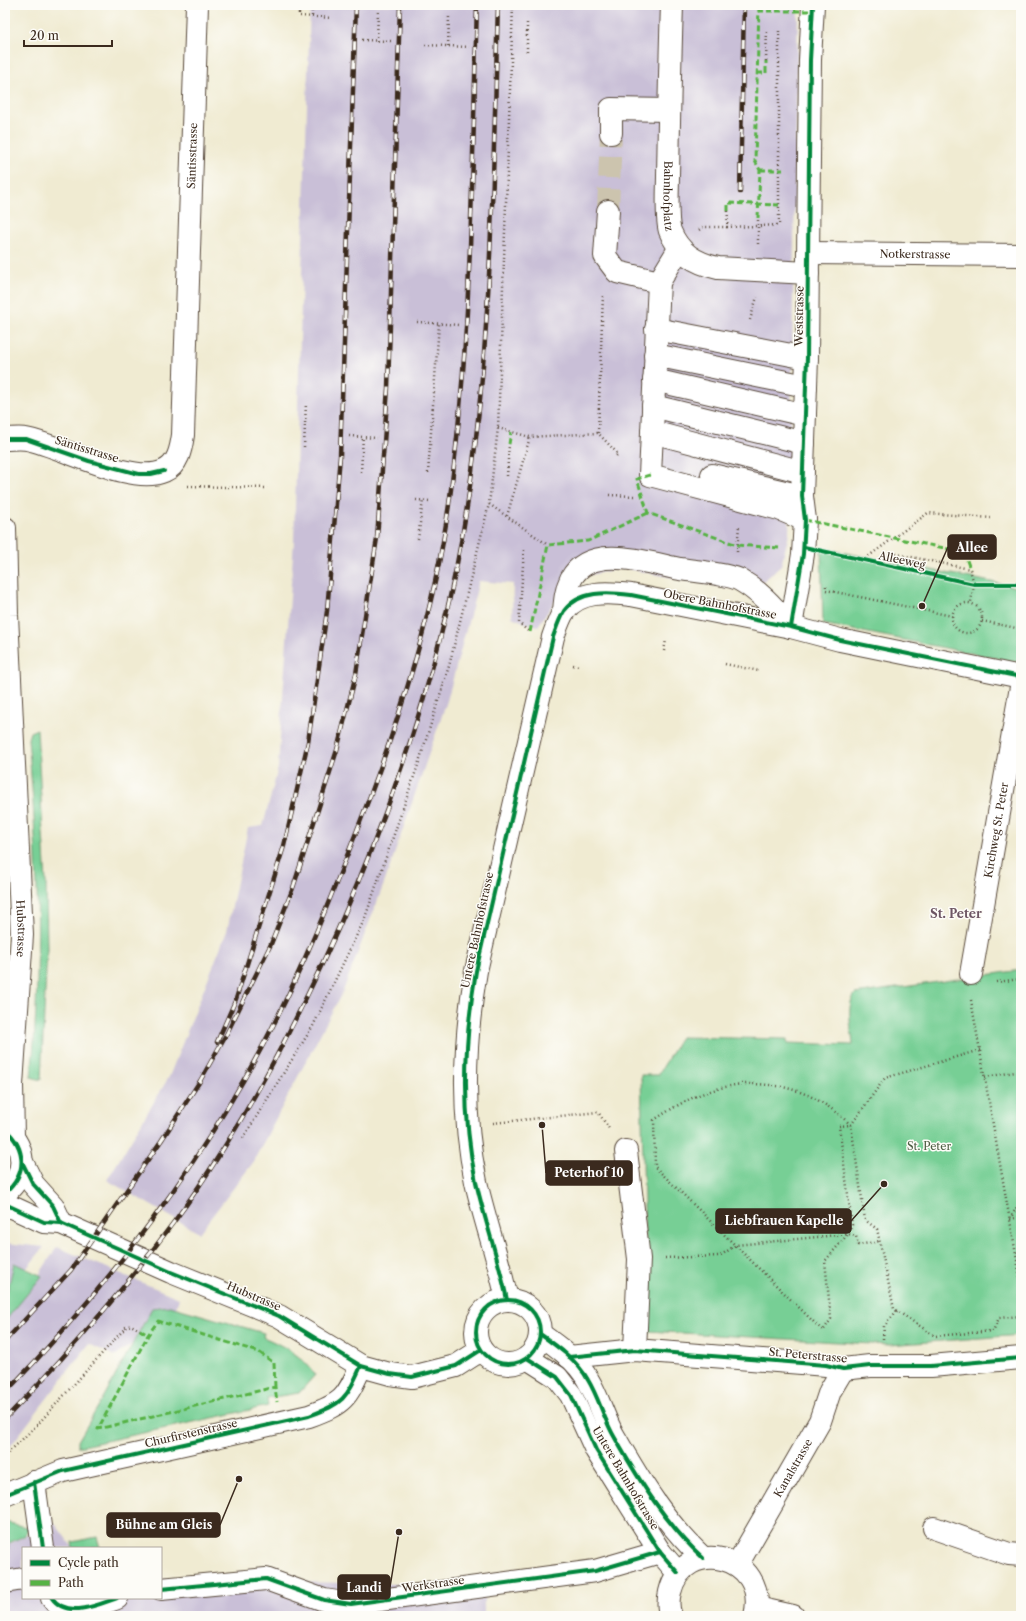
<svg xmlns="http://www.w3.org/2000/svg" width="1026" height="1621" viewBox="0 0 1026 1621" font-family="'Libre Caslon Text',serif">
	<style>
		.industrial { fill: #c9bfd7 }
		.green { fill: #77cf95; stroke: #597c5a }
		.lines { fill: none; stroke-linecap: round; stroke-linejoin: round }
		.minor-tunnel { stroke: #ccc4ae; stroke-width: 22; stroke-dasharray: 22 11; stroke-linecap: butt }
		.minor-casing { stroke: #564739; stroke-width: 24 }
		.path { stroke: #564739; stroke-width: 2.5; stroke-dasharray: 1 3; stroke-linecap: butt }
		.minor { stroke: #fff; stroke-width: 22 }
		.rail-casing { stroke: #3b2a1e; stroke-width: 4.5 }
		.rail { stroke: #fdfcf7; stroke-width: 3; stroke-dasharray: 9; stroke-linecap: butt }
		.quiet { stroke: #57b245; stroke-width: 3; stroke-dasharray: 6 3; stroke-linecap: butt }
		.cycleway-casing { stroke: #fdfcf7; stroke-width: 6 }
		.cycleway { stroke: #00873e; stroke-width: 4 }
		.labels { text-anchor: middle; stroke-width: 3; stroke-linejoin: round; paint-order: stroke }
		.street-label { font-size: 11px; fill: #3b2a1e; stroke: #fdfcf7 }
		.park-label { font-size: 11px; fill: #4d5c42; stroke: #fdfcf7 }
		.neighbourhood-label { font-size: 12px; font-weight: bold; fill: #6d5563; stroke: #fdfcf7 }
		.leader { fill: none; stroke: #3b2a1e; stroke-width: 1.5 }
		.callout-dot { fill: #3b2a1e; stroke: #fdfcf7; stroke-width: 1.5 }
		.callout { fill: #3b2a1e; stroke: #3b2a1e; stroke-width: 1.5 }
		.callout-label { font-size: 12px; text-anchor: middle; font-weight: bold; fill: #fff }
	</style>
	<rect width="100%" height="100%" fill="#fdfcf7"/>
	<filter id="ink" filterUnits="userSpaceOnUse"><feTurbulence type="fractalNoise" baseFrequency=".025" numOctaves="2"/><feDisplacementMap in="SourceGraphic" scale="8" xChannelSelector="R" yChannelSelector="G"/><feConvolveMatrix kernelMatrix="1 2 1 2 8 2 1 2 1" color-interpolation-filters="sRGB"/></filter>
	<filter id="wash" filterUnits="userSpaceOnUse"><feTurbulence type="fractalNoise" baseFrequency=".012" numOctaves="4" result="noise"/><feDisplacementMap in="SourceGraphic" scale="16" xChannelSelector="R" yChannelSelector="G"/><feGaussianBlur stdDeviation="0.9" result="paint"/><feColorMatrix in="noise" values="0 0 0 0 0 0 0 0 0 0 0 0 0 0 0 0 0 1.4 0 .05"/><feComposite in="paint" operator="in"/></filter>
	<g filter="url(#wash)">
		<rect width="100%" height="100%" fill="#f0ebd2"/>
		<g class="industrial">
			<path d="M 310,5 L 798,5 L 789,534 L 781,566 L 759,585 L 726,588 L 623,568 L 570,579 L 538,626 L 528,624 L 512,617 L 513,584 L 479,581 L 447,701 L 385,881 L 343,991 L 252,1164 L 199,1233 L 107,1180 L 169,1077 L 227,931 L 248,828 L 263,826 L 278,768 L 294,540 Z"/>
			<path d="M 5,1243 L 44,1247 L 5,1295 Z"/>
			<path d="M 57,1247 L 179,1298 L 174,1315 L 115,1356 L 89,1344 L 5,1453 L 5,1311 L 33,1284 Z"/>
			<path d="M 54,1522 L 73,1548 L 23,1548 L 23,1598 L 161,1598 L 161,1579 L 484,1586 L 484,1616 L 5,1616 L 5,1546 Z"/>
		</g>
		<g class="green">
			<path d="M 821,548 L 1021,588 L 1021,663 L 823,624 Z"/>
			<path d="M 37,729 L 46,883 L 47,949 L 41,1080 L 31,1077 C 42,965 38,851 28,739 L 30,732 Z"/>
			<path d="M 1021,970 L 1021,1335 L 889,1345 L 647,1331 L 641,1075 L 658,1075 L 681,1037 L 787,1039 L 787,1043 L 853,1045 C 852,1030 845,1007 855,994 Z"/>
			<path d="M 14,1263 L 42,1276 L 5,1321 L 5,1293 L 8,1289 Z"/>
			<path d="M 170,1306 L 264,1333 L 263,1337 C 282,1345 304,1356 315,1375 L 299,1393 L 267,1398 L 268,1406 L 78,1447 L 78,1441 L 106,1393 L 152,1308 Z"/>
			<path d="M 5,1522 L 30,1528 L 24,1536 L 9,1543 L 8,1550 L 5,1551 Z"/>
			<path d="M 97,1537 L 100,1548 L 73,1548 L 72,1542 Z"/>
		</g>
	</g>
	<g filter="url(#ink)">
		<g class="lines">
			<path class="minor-tunnel" d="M 608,211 L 611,133"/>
			<defs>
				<g id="minor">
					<path id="s1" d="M 672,5 C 670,62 669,119 668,176 C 668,189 666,220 670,231 C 679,253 695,263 718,268 L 808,273"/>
					<path d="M 611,133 L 611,109 L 669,110"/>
					<path d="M 608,211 L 605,256 L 617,272 L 659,282"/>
					<path d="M 679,249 L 659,282 L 650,475 L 779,509 L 805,520"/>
					<path id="s2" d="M 808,253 L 1021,255"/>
					<path d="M 656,329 L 807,358"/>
					<path d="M 655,355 L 806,386"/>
					<path d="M 654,380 L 805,415"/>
					<path d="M 653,406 L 804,443"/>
					<path d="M 652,432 L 803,472"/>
					<path id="s3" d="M 5,439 C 12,439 20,438 26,439 C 61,445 131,486 164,471 C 178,465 181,449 183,435 L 197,5"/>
					<path d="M 712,475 L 802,496"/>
					<path id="s4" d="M 5,528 L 7,615 L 22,935 L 12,1085 L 13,1137"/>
					<path d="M 564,611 C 565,600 566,589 571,579 C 590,542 649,563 680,569 C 694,571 729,574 740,580 C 761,592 775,609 791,627"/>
					<path d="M 791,627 L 803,554 L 805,520 L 802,496 L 807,358 L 810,60 L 813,5"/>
					<path id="s5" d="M 971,974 L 1021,687"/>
					<path d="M 5,1129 C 27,1149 27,1174 5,1193"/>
					<path d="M 626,1151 L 639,1259 L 635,1350"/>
					<path d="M 22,1162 L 33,1184 L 53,1206 L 61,1223"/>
					<path d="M 5,1204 L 44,1222 L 61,1223 L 171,1272 L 279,1316 L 361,1366 L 390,1374 L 412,1377 L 456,1366 L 481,1350"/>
					<path d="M 507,1300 C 499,1260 485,1222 476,1182 C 461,1112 464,1041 476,971 L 553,637 C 556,629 559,619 564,611 C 579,590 608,592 631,595 L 791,627 L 840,640 L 1021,677"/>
					<circle cx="508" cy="1332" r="32"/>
					<path d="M 540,1334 C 557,1346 578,1361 588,1380 C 599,1398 604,1420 615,1438 C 640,1482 666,1524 703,1558"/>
					<path d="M 569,1357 L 635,1350 L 826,1365 L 843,1369 L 870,1366 L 931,1366 L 1021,1358"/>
					<path d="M 527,1358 L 557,1377 L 571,1395 L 596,1450 L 660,1552 L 678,1573"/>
					<path d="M 34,1482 L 43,1548"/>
					<path d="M 5,1495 L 63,1471 L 309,1416 C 344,1403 346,1399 361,1366"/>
					<path d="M 934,1528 L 1009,1554 L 1021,1555"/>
					<path id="s6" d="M 737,1565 L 820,1421 L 830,1391 L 843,1369"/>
					<path d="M 5,1582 L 23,1579"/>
					<path d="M 161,1589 L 266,1579 L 324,1600 L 351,1604 L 595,1571 L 660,1552"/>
					<path d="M 52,1598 C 67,1619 97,1605 117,1598"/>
					<path d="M 757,1608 L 793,1616"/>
					<path d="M 671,1616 C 668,1609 668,1600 670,1592 C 684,1534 770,1555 755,1616"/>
				</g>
			</defs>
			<use href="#minor" class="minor-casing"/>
			<g class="path">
				<path d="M 299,5 L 299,16 L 331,18"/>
				<path d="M 513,5 L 498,428 L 489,504 L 548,545"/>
				<path d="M 312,16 L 312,5"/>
				<path d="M 362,40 L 391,41"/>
				<path d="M 377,41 L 378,11"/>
				<path d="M 425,45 L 469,47"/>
				<path d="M 448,46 L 449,17"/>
				<path d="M 527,52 L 527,23"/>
				<path d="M 766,61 L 767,29"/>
				<path d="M 728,211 L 727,227 L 758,226 L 758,218"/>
				<path d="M 699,230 L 704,227 L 727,227"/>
				<path d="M 758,244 L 758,226 L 779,225 L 779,29"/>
				<path d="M 750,320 L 757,297"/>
				<path d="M 417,322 L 459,325"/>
				<path d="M 498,428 L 530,437 L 598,433 L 618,454 L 615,457"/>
				<path d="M 598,433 L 603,294"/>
				<path d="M 349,436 L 377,438"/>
				<path d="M 304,447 L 306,403"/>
				<path d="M 361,472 L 363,436"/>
				<path d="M 428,473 L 439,324"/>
				<path d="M 507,476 L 509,444"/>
				<path d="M 188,486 L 268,488"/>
				<path d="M 609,495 L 635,496"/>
				<path d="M 416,500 L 430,501"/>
				<path d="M 507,516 L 530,437"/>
				<path d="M 418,539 L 423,500"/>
				<path d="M 524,550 L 519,623 L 528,631"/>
				<path d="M 737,552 L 739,525"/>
				<path d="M 892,553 L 970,569 L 974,584 L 971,602"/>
				<path d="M 862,561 L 928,513 L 991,518"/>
				<path d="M 826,586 L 826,590 L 952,616"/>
				<circle cx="967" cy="618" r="15"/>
				<path d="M 982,621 L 1021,629"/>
				<path d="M 664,651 L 666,640"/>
				<path d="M 725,664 L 759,671"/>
				<path d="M 573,665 L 579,666"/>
				<path d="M 996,982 L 1021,979"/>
				<path d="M 971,1000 L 1021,1283"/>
				<path d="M 980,1050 L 885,1078 L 851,1125 L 865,1220 L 877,1229 L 894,1309 L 935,1336 L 993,1331 L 999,1318 L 1021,1316"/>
				<path d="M 985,1077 L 1021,1071"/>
				<path d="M 741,1084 C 788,1083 816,1093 851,1125 L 839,1126 L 852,1225 L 848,1234 L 825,1261 L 831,1319 L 823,1331 L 655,1167 L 654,1120 C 685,1100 703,1090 741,1084 Z"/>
				<path d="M 493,1123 L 598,1112 L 610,1130"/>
				<path d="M 243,1138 L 313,1026 L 365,918 L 419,762 L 449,666 L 489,504"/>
				<path d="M 1010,1219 L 1021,1200"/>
				<path d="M 1010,1219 L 1021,1217"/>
				<path d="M 665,1258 L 720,1256 L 736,1245 L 848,1234 L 856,1236 L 858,1245 L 880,1241"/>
				<path d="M 883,1339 L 884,1326 L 897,1311"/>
				<path d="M 5,1456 L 38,1424 L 126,1327 L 131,1325 L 140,1330"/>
			</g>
			<use href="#minor" class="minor"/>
			<defs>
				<g id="rail">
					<path d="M 740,192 L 744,5"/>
					<path d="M 217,1042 L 236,999 L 284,846 L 308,742 L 327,611 L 340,456 L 356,5"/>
					<path d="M 5,1341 L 71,1270 L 161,1141 L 200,1081 L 227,1033 L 271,944 L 293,888 L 337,750 L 356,674 L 377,538 L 388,388 L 400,5"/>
					<path d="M 5,1393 C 106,1289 193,1175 262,1047 C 300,976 330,900 359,825 C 400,719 435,610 450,497 C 472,334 472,169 477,5"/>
					<path d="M 5,1419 C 66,1356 124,1290 176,1219 C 241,1130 293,1030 338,929 C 399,791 446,649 468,500 C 492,336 493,170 498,5"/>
				</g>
			</defs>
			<use href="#rail" class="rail-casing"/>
			<use href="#rail" class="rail"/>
			<g class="quiet">
				<path d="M 758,11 L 813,11"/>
				<path d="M 757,73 L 766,73 L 766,61"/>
				<path d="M 760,170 L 783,170"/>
				<path d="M 728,211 L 728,203 L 779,205"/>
				<path d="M 758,218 L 760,170 L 755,161 L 759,5"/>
				<path d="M 509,444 L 511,432"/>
				<path d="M 650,475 L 637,479 L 648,513 L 737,545 L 780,548"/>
				<path d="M 805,520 L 964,552 L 970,569"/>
				<path d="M 530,632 L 548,545 L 588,541 L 648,513"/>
				<path d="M 140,1330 L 148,1335"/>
				<path d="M 275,1387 L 274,1363 L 259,1352 L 158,1321 L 148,1335 L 98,1429 L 275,1387 L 277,1402"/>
			</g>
			<defs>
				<g id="cycleway">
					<path d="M 5,439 L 26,439 L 89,461 L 139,474 L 151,474 L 164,471"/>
					<path d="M 804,547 L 974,584 L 1021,584"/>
					<path d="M 791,627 L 803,554 L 805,520 L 802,496 L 807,358 L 810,60 L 813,5"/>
					<path d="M 5,1129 C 27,1149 27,1174 5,1193"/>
					<path d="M 22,1162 L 33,1184 L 53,1206 L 61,1223"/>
					<path d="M 5,1204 L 44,1222 L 61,1223 L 171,1272 L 279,1316 L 361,1366 L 390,1374 L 412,1377 L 456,1366 L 481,1350"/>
					<path d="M 507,1300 C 499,1260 485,1222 476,1182 C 461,1112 464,1041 476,971 L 553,637 C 556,629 559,619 564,611 C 579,590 608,592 631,595 L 791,627 L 840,640 L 1021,677"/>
					<circle cx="508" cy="1332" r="32"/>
					<path d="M 540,1334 C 557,1346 578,1361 588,1380 C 599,1398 604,1420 615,1438 C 640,1482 666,1524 703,1558"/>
					<path d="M 569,1357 L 635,1350 L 826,1365 L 843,1369 L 870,1366 L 931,1366 L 1021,1358"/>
					<path d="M 527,1358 L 557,1377 L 571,1395 L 596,1450 L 660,1552 L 678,1573"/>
					<path d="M 34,1482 L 43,1548"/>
					<path d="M 5,1495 L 63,1471 L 309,1416 C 344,1403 346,1399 361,1366"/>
					<path d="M 161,1589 L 266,1579 L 324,1600 L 351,1604 L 595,1571 L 660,1552"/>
					<path d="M 52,1598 C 67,1619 97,1605 117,1598"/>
				</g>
			</defs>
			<use href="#cycleway" class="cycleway-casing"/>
			<use href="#cycleway" class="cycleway"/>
		</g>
	</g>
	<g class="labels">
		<g class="street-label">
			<text dy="4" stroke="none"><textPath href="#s3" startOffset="487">Säntisstrasse</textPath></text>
			<text dy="4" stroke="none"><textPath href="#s1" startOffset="191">Bahnhofplatz</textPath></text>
			<text dy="4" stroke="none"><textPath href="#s2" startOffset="107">Notkerstrasse</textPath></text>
			<text transform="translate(799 316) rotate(-89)" y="4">Weststrasse</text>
			<text transform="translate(87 449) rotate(17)" y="4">Säntisstrasse</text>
			<text transform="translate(902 560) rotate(12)" y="4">Alleeweg</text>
			<text transform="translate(720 604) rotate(11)" y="4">Obere Bahnhofstrasse</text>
			<text dy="4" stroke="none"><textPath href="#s5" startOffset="146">Kirchweg St. Peter</textPath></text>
			<text dy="4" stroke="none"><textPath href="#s4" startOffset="401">Hubstrasse</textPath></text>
			<text transform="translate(477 930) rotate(-78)" y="4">Untere Bahnhofstrasse</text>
			<text transform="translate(254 1296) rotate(23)" y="4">Hubstrasse</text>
			<text transform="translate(808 1355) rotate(5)" y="4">St. Peterstrasse</text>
			<text transform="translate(191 1433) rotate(-13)" y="4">Churfirstenstrasse</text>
			<text dy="4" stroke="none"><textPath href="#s6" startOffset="112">Kanalstrasse</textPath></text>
			<text transform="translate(626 1478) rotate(59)" y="4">Untere Bahnhofstrasse</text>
			<text transform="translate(433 1584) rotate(-8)" y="4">Werkstrasse</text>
		</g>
		<g class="park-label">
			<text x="929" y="1150">St. Peter</text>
		</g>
		<g class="neighbourhood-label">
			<text x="956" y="918">St. Peter</text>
		</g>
	</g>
	<path class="leader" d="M922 606L948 547M542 1125L546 1173M884 1184L851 1221M239 1479L220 1525M399 1532L390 1587"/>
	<g class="callout-dot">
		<circle cx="922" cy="606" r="4"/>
		<circle cx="542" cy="1125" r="4"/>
		<circle cx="884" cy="1184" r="4"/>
		<circle cx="239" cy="1479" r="4"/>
		<circle cx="399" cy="1532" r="4"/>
	</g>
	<g class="callout">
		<rect x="948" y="535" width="48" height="24" rx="4"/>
		<rect x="546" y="1161" width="86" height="24" rx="4"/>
		<rect x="716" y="1209" width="135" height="24" rx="4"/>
		<rect x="107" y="1513" width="113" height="24" rx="4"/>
		<rect x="338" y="1575" width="52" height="24" rx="4"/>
	</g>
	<g class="callout-label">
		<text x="972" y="552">Allee</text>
		<text x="589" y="1177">Peterhof 10</text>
		<text x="784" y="1225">Liebfrauen Kapelle</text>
		<text x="164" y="1529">Bühne am Gleis</text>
		<text x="364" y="1592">Landi</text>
	</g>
	<rect width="1026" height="1621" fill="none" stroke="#fdfcf7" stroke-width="20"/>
	<rect x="22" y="1547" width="140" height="52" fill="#fdfcf7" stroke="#afa8a0"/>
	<rect x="30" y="1560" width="20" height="6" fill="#00873e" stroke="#afa8a0"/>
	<text x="58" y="1567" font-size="12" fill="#3b2a1e">Cycle path</text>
	<rect x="30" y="1580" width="20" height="6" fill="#57b245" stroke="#afa8a0"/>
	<text x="58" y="1587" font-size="12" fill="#3b2a1e">Path</text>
	<path d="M24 40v6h88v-6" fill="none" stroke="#3b2a1e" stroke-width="2"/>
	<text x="30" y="40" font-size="12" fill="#3b2a1e" stroke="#fdfcf7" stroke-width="3" paint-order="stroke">20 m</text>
</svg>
